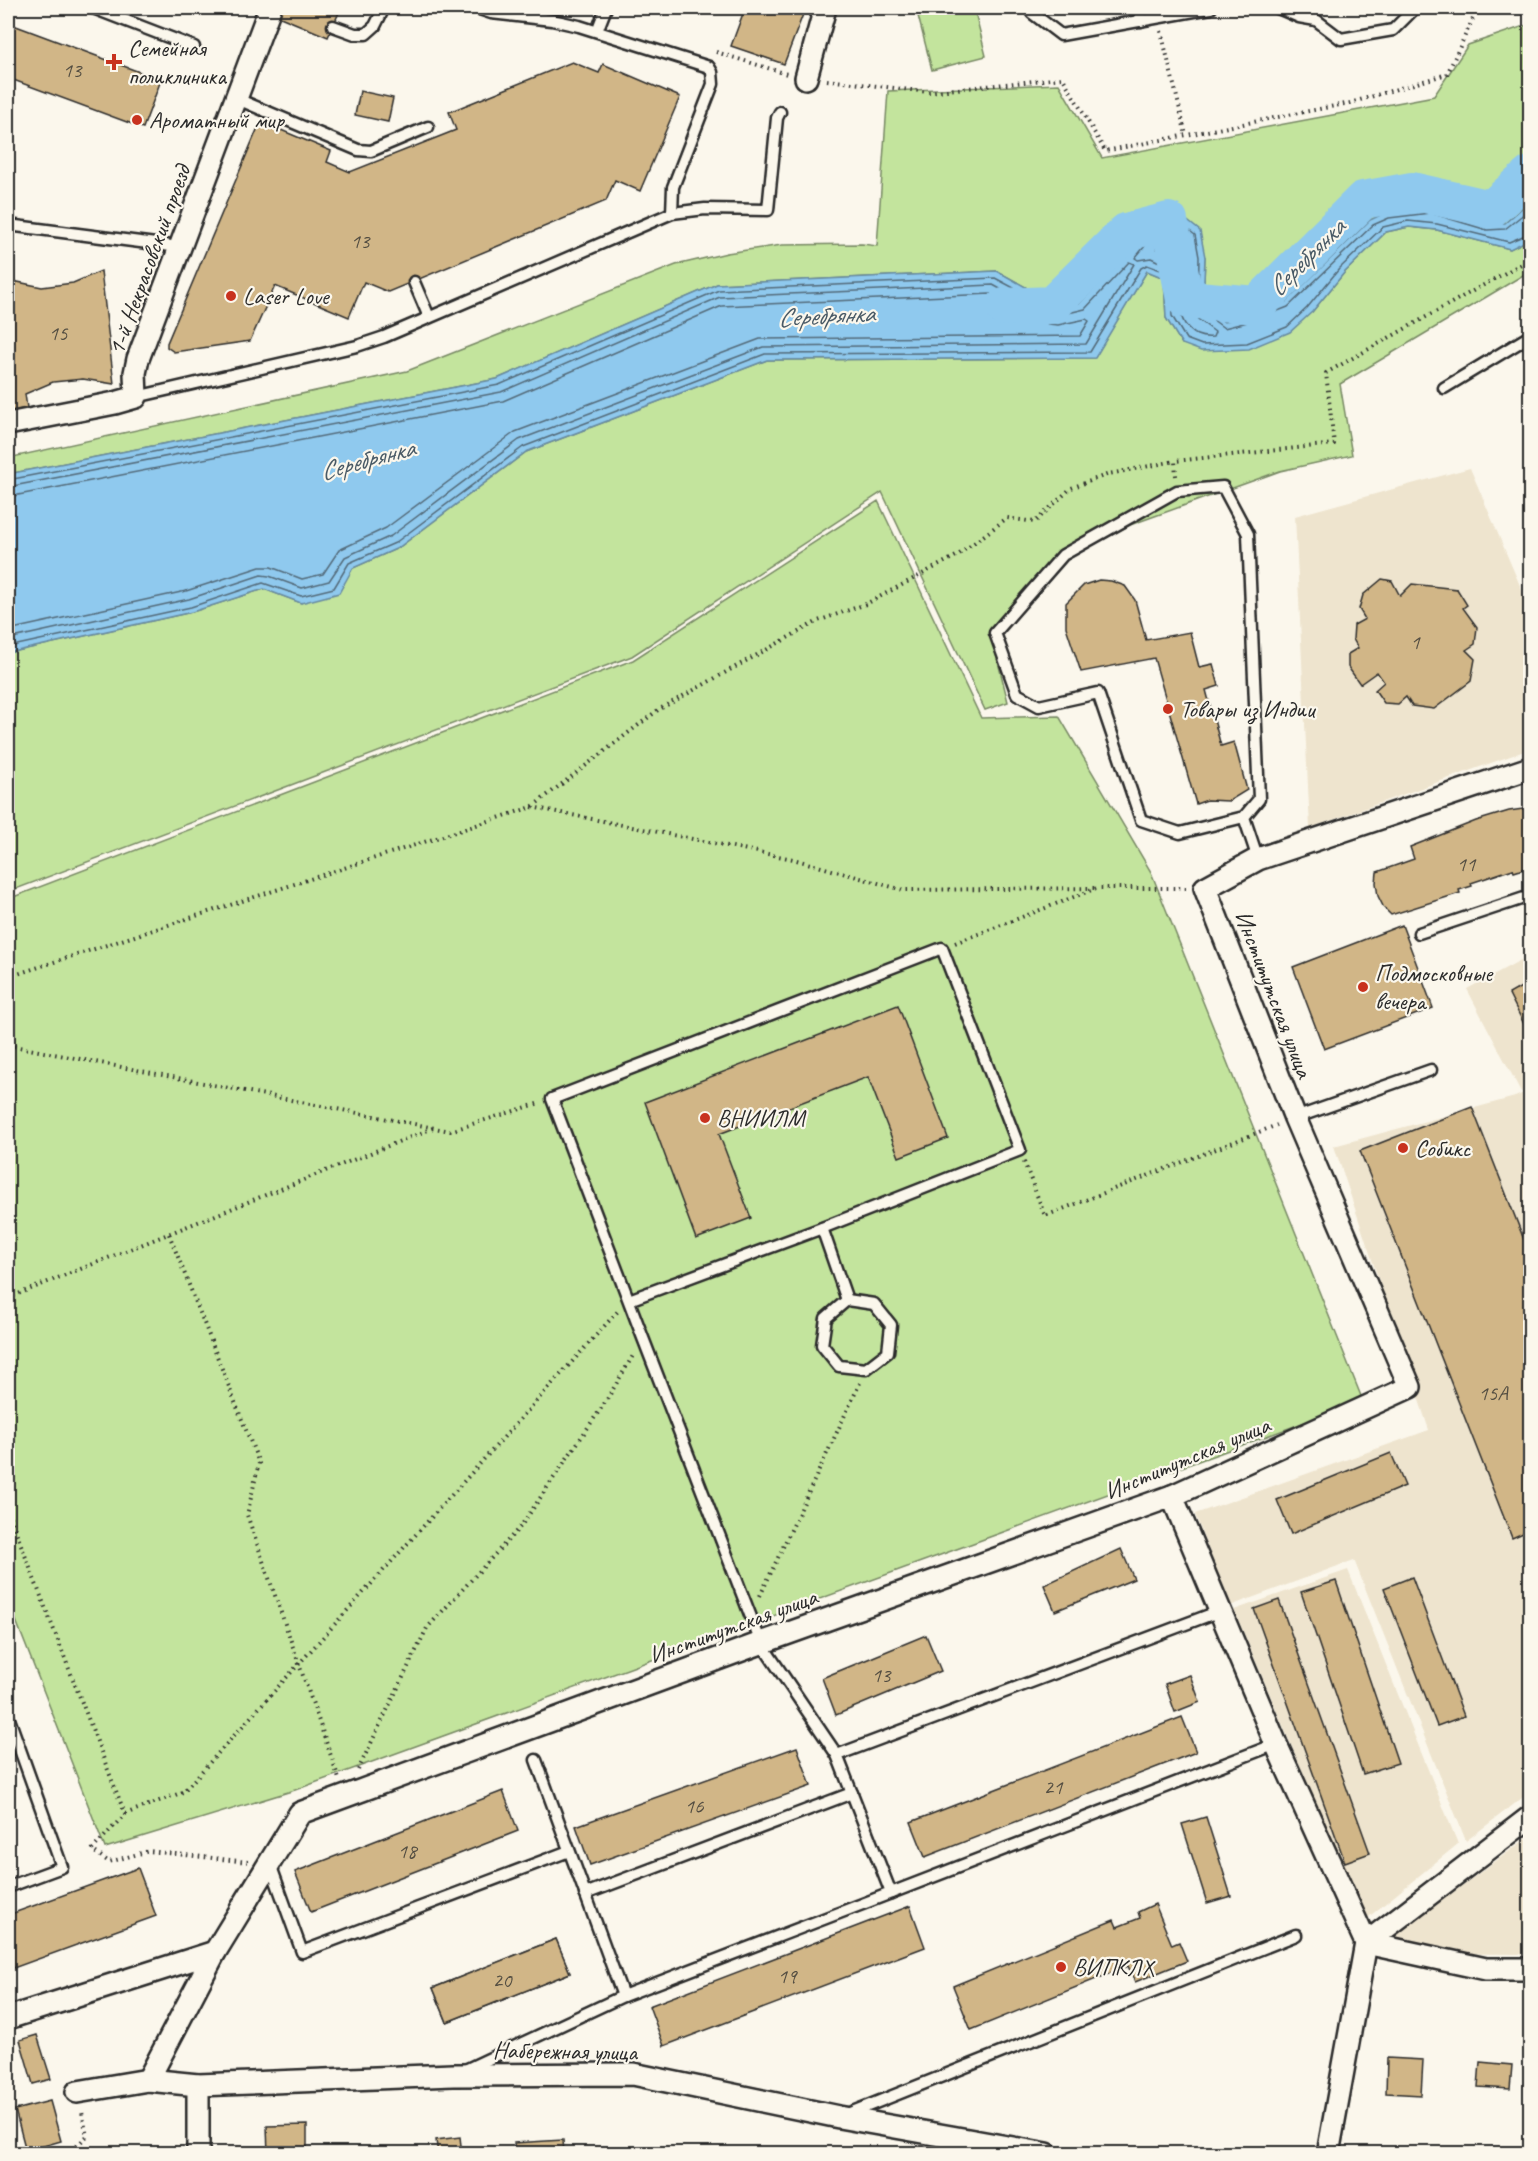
<svg xmlns="http://www.w3.org/2000/svg" width="1538" height="2161" viewBox="0 0 1538 2161" font-family="Caveat,sans-serif">
	<style>
		.built { fill: #eee4ce }
		.green { fill: #c3e49d; stroke: #778864; stroke-width: 1.5 }
		.water { fill: #8fc9ee; stroke: #678aa0; stroke-width: 1.5 }
		.lines { fill: none; stroke-linecap: round; stroke-linejoin: round }
		.shore { stroke: #536a79; stroke-width: 1.5 }
		.river { stroke: #8fc9ee; stroke-width: 38 }
		.building { fill: #d1b687; stroke: #2b2b2b; stroke-width: 1.5 }
		.service-casing { stroke: #2b2b2b; stroke-width: 15 }
		.minor-casing { stroke: #2b2b2b; stroke-width: 26 }
		.path { stroke: #2b2b2b; stroke-width: 4; stroke-dasharray: 1.5 4.5; stroke-linecap: butt }
		.service { stroke: #fbf7ec; stroke-width: 10 }
		.minor { stroke: #fbf7ec; stroke-width: 21 }
		.poi-dot { fill: #c8321e; stroke: #fbf7ec; stroke-width: 2 }
		.labels { text-anchor: middle; stroke-width: 4.5; stroke-linejoin: round; paint-order: stroke }
		.number-label { font-size: 21px; fill: #544e42 }
		.poi-label { font-size: 24px; fill: #2b2b2b; stroke: #fbf7ec; text-anchor: start }
		.street-label { font-size: 24px; fill: #2b2b2b; stroke: #fbf7ec }
		.water-label { font-size: 26px; font-style: italic; fill: #495a66; stroke: #fbf7ec }
	</style>
	<rect width="100%" height="100%" fill="#fbf7ec"/>
	<filter id="ink" filterUnits="userSpaceOnUse"><feTurbulence type="fractalNoise" baseFrequency=".0167" numOctaves="2"/><feDisplacementMap in="SourceGraphic" scale="12" xChannelSelector="R" yChannelSelector="G"/><feConvolveMatrix kernelMatrix="1 2 1 2 8 2 1 2 1" color-interpolation-filters="sRGB"/></filter>
	<g filter="url(#ink)">
		<g class="built">
			<path d="M 1470,468 L 1530,609 L 1530,749 L 1310,828 L 1295,516 Z"/>
			<path d="M 1530,955 L 1530,1088 L 1521,1092 L 1467,989 Z"/>
			<path d="M 1530,1090 L 1530,1792 L 1466,1841 L 1354,1560 L 1230,1606 L 1195,1514 L 1429,1430 L 1334,1146 L 1515,1097 Z"/>
			<path d="M 1348,1570 L 1458,1844 L 1365,1920 L 1234,1610 Z"/>
			<path d="M 1530,1836 L 1530,1954 L 1370,1953 Z"/>
		</g>
		<g class="green">
			<path d="M 916,8 L 974,8 L 986,56 L 932,70 Z"/>
			<path d="M 1530,24 L 1530,202 L 1505,223 L 1488,224 L 1431,207 L 1387,212 L 1370,220 L 1286,302 L 1250,316 L 1224,322 L 1203,306 L 1205,257 L 1148,222 L 1078,298 L 1054,303 L 997,271 L 717,284 L 497,379 L 8,474 L 8,458 L 407,371 L 676,265 L 727,253 L 782,245 L 862,244 L 877,246 L 888,91 L 1059,84 L 1102,158 L 1434,96 L 1468,45 Z"/>
			<path d="M 1409,227 L 1437,230 L 1510,249 L 1526,241 L 1530,236 L 1530,271 L 1340,384 L 1352,455 L 1280,471 L 1130,525 L 1066,559 L 993,642 L 1008,702 L 985,710 L 882,492 L 632,656 L 8,892 L 8,653 L 192,612 L 264,589 L 301,603 L 353,568 L 398,548 L 526,452 L 767,360 L 1094,358 L 1147,271 L 1164,278 L 1166,318 L 1182,344 L 1312,312 L 1344,273 L 1386,232 Z"/>
			<path d="M 878,501 L 981,718 L 1059,716 L 1151,872 L 1363,1401 L 295,1790 L 105,1848 L 8,1600 L 8,899 L 633,660 Z"/>
		</g>
		<path class="water" d="M 1530,201 L 1530,236 L 1526,241 L 1510,249 L 1437,230 L 1409,227 L 1386,232 L 1344,273 L 1312,312 L 1290,332 L 1249,349 L 1201,351 L 1182,344 L 1166,318 L 1164,278 L 1147,271 L 1095,358 L 767,360 L 526,452 L 398,548 L 353,568 L 339,593 L 301,603 L 264,589 L 192,612 L 8,653 L 8,474 L 497,379 L 717,284 L 997,271 L 1054,303 L 1078,298 L 1148,222 L 1179,214 L 1200,231 L 1205,257 L 1203,306 L 1224,322 L 1250,316 L 1286,302 L 1370,220 L 1387,212 L 1431,207 L 1488,224 L 1505,223 Z"/>
		<g class="lines">
			<g class="shore">
				<path d="M 1176,229 L 1188,239 L 1191,258 L 1190,310 L 1195,317 L 1215,332 L 1213,337 C 1200,338 1193,335 1185,324 C 1173,305 1184,285 1174,269 L 1151,258 L 1138,260 L 1135,258 L 1155,234 Z"/>
				<path d="M 1175,239 C 1180,244 1184,254 1180,260 L 1156,249 L 1160,242 Z"/>
				<path d="M 8,480 L 499,385 L 719,290 L 995,278 L 1052,308 L 1079,304 L 1151,228 L 1177,221 L 1195,235 L 1199,257 L 1198,309 L 1224,328 L 1252,321 L 1288,307 L 1373,225 L 1389,218 L 1430,213 L 1487,230 L 1505,229 L 1530,209"/>
				<path d="M 8,487 L 501,392 L 720,297 L 993,285 L 1048,315 L 1056,316 L 1085,309 L 1129,262 L 1134,264 L 1086,344 L 763,347 L 519,440 L 391,536 L 345,557 L 329,581 L 302,588 L 269,576 L 261,575 L 189,599 L 8,639"/>
				<path d="M 8,497 L 503,401 L 722,306 L 991,294 L 1048,324 L 1058,325 L 1086,319 L 1089,321 L 1080,336 L 760,339 L 515,432 L 386,528 L 339,550 L 323,574 L 302,579 L 271,567 L 260,567 L 186,591 L 8,630"/>
				<path d="M 8,647 L 191,607 L 263,583 L 301,596 L 334,588 L 349,563 L 395,543 L 523,447 L 765,354 L 1090,352 L 1141,268 L 1147,265 L 1166,272 L 1169,275 L 1172,316 L 1186,339 L 1202,345 L 1247,343 L 1287,327 L 1307,308 L 1339,269 L 1383,227 L 1408,221 L 1437,224 L 1509,242 L 1530,233"/>
			</g>
			<path class="river" d="M 1004,307 L 1052,305 L 1126,232 L 1169,221 L 1185,299 L 1257,305 L 1363,200 L 1412,191 L 1491,209 L 1530,175"/>
		</g>
		<g class="building">
			<path d="M 282,8 L 341,8 L 328,37 L 278,16 Z"/>
			<path d="M 745,8 L 800,8 L 805,9 L 784,64 L 731,46 Z"/>
			<path d="M 8,23 L 161,80 L 143,128 L 8,78 Z"/>
			<path d="M 572,62 L 599,73 L 603,64 L 680,97 L 640,191 L 615,180 L 606,201 L 388,292 L 364,282 L 349,317 L 275,286 L 250,341 L 174,352 L 167,347 L 167,343 L 257,130 L 261,125 L 269,125 L 331,151 L 327,162 L 350,172 L 456,130 L 449,112 Z"/>
			<path d="M 360,91 L 393,98 L 388,122 L 355,115 Z"/>
			<path d="M 8,263 L 10,264 L 13,281 L 42,287 L 73,283 L 101,271 L 114,384 L 83,379 L 53,382 L 25,394 L 27,408 L 8,412 Z"/>
			<path d="M 1382,579 L 1392,581 L 1400,596 L 1412,584 L 1457,589 L 1467,605 L 1463,608 L 1477,627 L 1475,644 L 1466,650 L 1475,659 L 1471,681 L 1434,709 L 1412,706 L 1406,697 L 1398,704 L 1384,703 L 1375,690 L 1384,682 L 1377,672 L 1360,684 L 1348,667 L 1348,654 L 1358,648 L 1353,639 L 1354,625 L 1365,619 L 1359,609 L 1363,595 Z"/>
			<path d="M 1099,580 L 1111,581 L 1125,586 L 1135,600 L 1146,640 L 1190,632 L 1199,667 L 1213,664 L 1219,686 L 1206,690 L 1221,746 L 1234,742 L 1247,790 L 1229,801 L 1207,800 L 1196,804 L 1154,658 L 1081,672 L 1066,627 L 1066,603 L 1084,585 Z"/>
			<path d="M 1530,808 L 1530,870 L 1528,871 L 1527,868 L 1514,872 L 1513,869 L 1471,883 L 1472,886 L 1459,890 L 1460,893 L 1391,915 L 1384,908 L 1378,896 L 1376,883 L 1377,872 L 1414,859 L 1410,847 L 1476,821 L 1509,811 Z"/>
			<path d="M 1402,925 L 1433,1008 L 1324,1049 L 1293,967 Z"/>
			<path d="M 1530,982 L 1530,1036 L 1509,994 Z"/>
			<path d="M 898,1005 L 948,1138 L 899,1157 L 868,1077 L 719,1134 L 751,1218 L 696,1239 L 645,1102 Z"/>
			<path d="M 1472,1107 L 1530,1255 L 1530,1530 L 1512,1538 L 1360,1151 Z"/>
			<path d="M 1391,1453 L 1405,1486 L 1291,1534 L 1277,1500 Z"/>
			<path d="M 1121,1549 L 1134,1579 L 1055,1611 L 1044,1585 Z"/>
			<path d="M 1412,1577 L 1464,1716 L 1437,1726 L 1384,1588 Z"/>
			<path d="M 1336,1581 L 1398,1763 L 1363,1774 L 1301,1592 Z"/>
			<path d="M 1279,1600 L 1370,1853 L 1345,1862 L 1254,1609 Z"/>
			<path d="M 926,1635 L 941,1671 L 836,1715 L 822,1678 Z"/>
			<path d="M 1190,1675 L 1200,1702 L 1175,1712 L 1165,1684 Z"/>
			<path d="M 1182,1717 L 1196,1752 L 925,1857 L 911,1822 Z"/>
			<path d="M 797,1747 L 811,1786 L 590,1865 L 576,1826 Z"/>
			<path d="M 503,1791 L 518,1831 L 311,1912 L 295,1872 Z"/>
			<path d="M 1206,1817 L 1231,1896 L 1207,1903 L 1182,1824 Z"/>
			<path d="M 138,1868 L 156,1916 L 8,1970 L 8,1915 Z"/>
			<path d="M 1155,1904 L 1172,1945 L 1179,1942 L 1187,1961 L 1135,1982 L 1128,1966 L 971,2030 L 953,1986 L 1114,1920 L 1117,1927 L 1140,1918 L 1138,1912 Z"/>
			<path d="M 910,1906 L 925,1947 L 664,2046 L 649,2006 Z"/>
			<path d="M 556,1939 L 570,1973 L 447,2022 L 433,1988 Z"/>
			<path d="M 556,1939 L 570,1973 L 447,2022 L 433,1988 Z"/>
			<path d="M 37,2035 L 51,2079 L 33,2084 L 20,2040 Z"/>
			<path d="M 1387,2058 L 1423,2060 L 1421,2095 L 1386,2093 Z"/>
			<path d="M 1480,2062 L 1512,2065 L 1510,2089 L 1478,2087 Z"/>
			<path d="M 50,2101 L 61,2141 L 26,2151 L 15,2110 Z"/>
			<path d="M 307,2125 L 307,2154 L 268,2154 L 267,2126 Z"/>
			<path d="M 460,2137 L 462,2154 L 438,2154 L 436,2140 Z"/>
			<path d="M 563,2140 L 564,2154 L 515,2154 L 514,2143 Z"/>
		</g>
		<g class="lines">
			<defs>
				<g id="service">
					<path d="M 93,8 L 194,47"/>
					<path d="M 476,8 L 491,13 L 552,20 L 579,26 L 709,67 L 712,72 L 713,84 L 673,187 L 672,213"/>
					<path d="M 1031,8 L 1032,13 L 1061,35 L 1211,8"/>
					<path d="M 1139,8 L 1141,21"/>
					<path d="M 1278,8 L 1299,17 L 1316,20 L 1341,39 L 1393,30 L 1415,8"/>
					<path d="M 333,26 L 355,34 L 366,34 L 375,26 L 384,8"/>
					<path d="M 597,31 L 606,8"/>
					<path d="M 235,98 L 358,150 L 371,151 L 428,127"/>
					<path d="M 8,225 L 179,247"/>
					<path d="M 414,282 L 429,317"/>
					<path d="M 1444,388 L 1530,336"/>
					<path d="M 136,397 L 357,346 L 384,337 L 672,213 L 705,209 L 768,210 L 777,118 L 780,112"/>
					<path d="M 1244,817 L 1259,799 L 1248,534 L 1223,487 L 1177,491 L 1063,555 L 995,633 L 1017,694 L 1039,706 L 1098,693 L 1141,820 L 1180,833 L 1244,817 L 1258,859"/>
					<path d="M 1419,933 L 1530,896"/>
					<path d="M 1295,1118 L 1431,1070"/>
					<path d="M 822,1228 L 847,1300"/>
					<path d="M 847,1300 L 874,1304 L 891,1325 L 888,1352 L 866,1369 L 839,1366 L 822,1345 L 826,1318 Z"/>
					<path d="M 8,1716 L 62,1867 L 8,1887"/>
					<path d="M 837,1755 L 1220,1611"/>
					<path d="M 536,1760 L 623,1996"/>
					<path d="M 270,1864 L 302,1952 L 569,1851"/>
					<path d="M 891,1893 L 1276,1744"/>
					<path d="M 585,1894 L 852,1793"/>
					<path d="M 465,2070 L 623,1996 L 891,1893 L 837,1755 L 761,1643 L 643,1338 L 552,1099 L 942,948 L 1020,1150 L 822,1228 L 629,1300"/>
					<path d="M 845,2115 L 1296,1935"/>
				</g>
				<g id="minor">
					<path d="M 806,78 L 825,8"/>
					<path d="M 8,424 L 115,403 L 136,397 L 135,373 L 138,359 L 270,8"/>
					<path d="M 1172,1496 L 1276,1744 L 1366,1943 L 1328,2154"/>
					<path d="M 1366,1943 L 1530,1817"/>
					<path d="M 1366,1943 L 1486,1969 L 1530,1969"/>
					<path d="M 8,2018 L 215,1952"/>
					<path d="M 148,2080 L 215,1952 L 300,1813 L 761,1643 L 1172,1496 L 1410,1387 L 1295,1118 L 1205,888 L 1258,859 L 1530,768"/>
					<path d="M 198,2085 L 198,2154"/>
					<path d="M 77,2092 L 148,2080 L 198,2085 L 453,2075 L 633,2074 L 839,2117 L 1047,2154"/>
				</g>
			</defs>
			<use href="#service" class="service-casing"/>
			<use href="#minor" class="minor-casing"/>
			<g class="path">
				<path d="M 1161,31 L 1186,135"/>
				<path d="M 716,52 L 787,74"/>
				<path d="M 827,80 L 928,92 L 1063,78 L 1105,151 L 1350,103 L 1447,74 L 1478,8 L 1481,8"/>
				<path d="M 1176,476 L 1175,461 L 1334,444 L 1326,373 L 1530,259"/>
				<path d="M 532,807 L 793,859 L 903,890 L 1097,888"/>
				<path d="M 955,943 L 1097,888 L 1186,888"/>
				<path d="M 8,977 L 532,807 L 658,710 L 818,621 L 866,604 L 958,555 L 1007,518 L 1035,522 L 1071,488 L 1109,474 L 1175,461"/>
				<path d="M 8,1045 L 450,1131 L 540,1103"/>
				<path d="M 1024,1162 L 1045,1216 L 1277,1125"/>
				<path d="M 169,1234 L 259,1463 L 247,1515 L 339,1779"/>
				<path d="M 8,1298 L 433,1128"/>
				<path d="M 8,1511 L 125,1814 L 92,1850 L 109,1862 L 149,1851 L 248,1862"/>
				<path d="M 760,1596 L 860,1383"/>
				<path d="M 358,1770 L 427,1628 L 521,1526 L 606,1401 L 634,1354"/>
				<path d="M 125,1814 L 183,1792 L 618,1311"/>
				<path d="M 68,2154 L 87,2136 L 82,2112"/>
			</g>
			<use href="#service" class="service"/>
			<use href="#minor" class="minor"/>
		</g>
	</g>
	<g class="poi-dot">
		<path d="M111 53h6v6h6v6h-6v6h-6v-6h-6v-6h6z"/>
		<circle cx="137" cy="120" r="6"/>
		<circle cx="231" cy="296" r="6"/>
		<circle cx="1168" cy="709" r="6"/>
		<circle cx="1363" cy="987" r="6"/>
		<circle cx="705" cy="1118" r="6"/>
		<circle cx="1403" cy="1148" r="6"/>
		<circle cx="1061" cy="1967" r="6"/>
	</g>
	<g class="labels">
		<g class="number-label">
			<text x="72" y="77">13</text>
			<text x="360" y="248">13</text>
			<text x="58" y="340">15</text>
			<text x="1415" y="649">1</text>
			<text x="1466" y="871">11</text>
			<text x="1493" y="1400">15А</text>
			<text x="881" y="1682">13</text>
			<text x="1053" y="1794">21</text>
			<text x="694" y="1813">16</text>
			<text x="407" y="1858">18</text>
			<text x="787" y="1983">19</text>
			<text x="502" y="1987">20</text>
		</g>
		<g class="poi-label">
			<text x="128" y="56">Семейная<tspan x="128" dy="28">поликлиника</tspan></text>
			<text x="149" y="128">Ароматный мир</text>
			<text x="243" y="304">Laser Love</text>
			<text x="1180" y="717">Товары из Индии</text>
			<text x="1375" y="981">Подмосковные<tspan x="1375" dy="28">вечера</tspan></text>
			<text x="717" y="1126">ВНИИЛМ</text>
			<text x="1415" y="1156">Собикс</text>
			<text x="1073" y="1975">ВИПКЛХ</text>
		</g>
		<g class="street-label">
			<text transform="translate(149 260) rotate(-70)" y="8">1-й Некрасовский проезд</text>
			<text transform="translate(1274 994) rotate(69)" y="8">Институтская улица</text>
			<text transform="translate(1187 1458) rotate(-23)" y="8">Институтская улица</text>
			<text transform="translate(733 1626) rotate(-20)" y="8">Институтская улица</text>
			<text transform="translate(565 2051) rotate(1)" y="8">Набережная улица</text>
		</g>
		<g class="water-label">
			<text transform="translate(1306 257) rotate(-45)" y="9">Серебрянка</text>
			<text transform="translate(826 315) rotate(-3)" y="9">Серебрянка</text>
			<text transform="translate(367 459) rotate(-15)" y="9">Серебрянка</text>
		</g>
	</g>
	<rect width="1538" height="2161" fill="none" stroke="#fbf7ec" stroke-width="30"/>
	<rect x="15" y="15" width="1508" height="2131" fill="none" stroke="#2b2b2b" stroke-width="2" filter="url(#ink)"/>
</svg>
